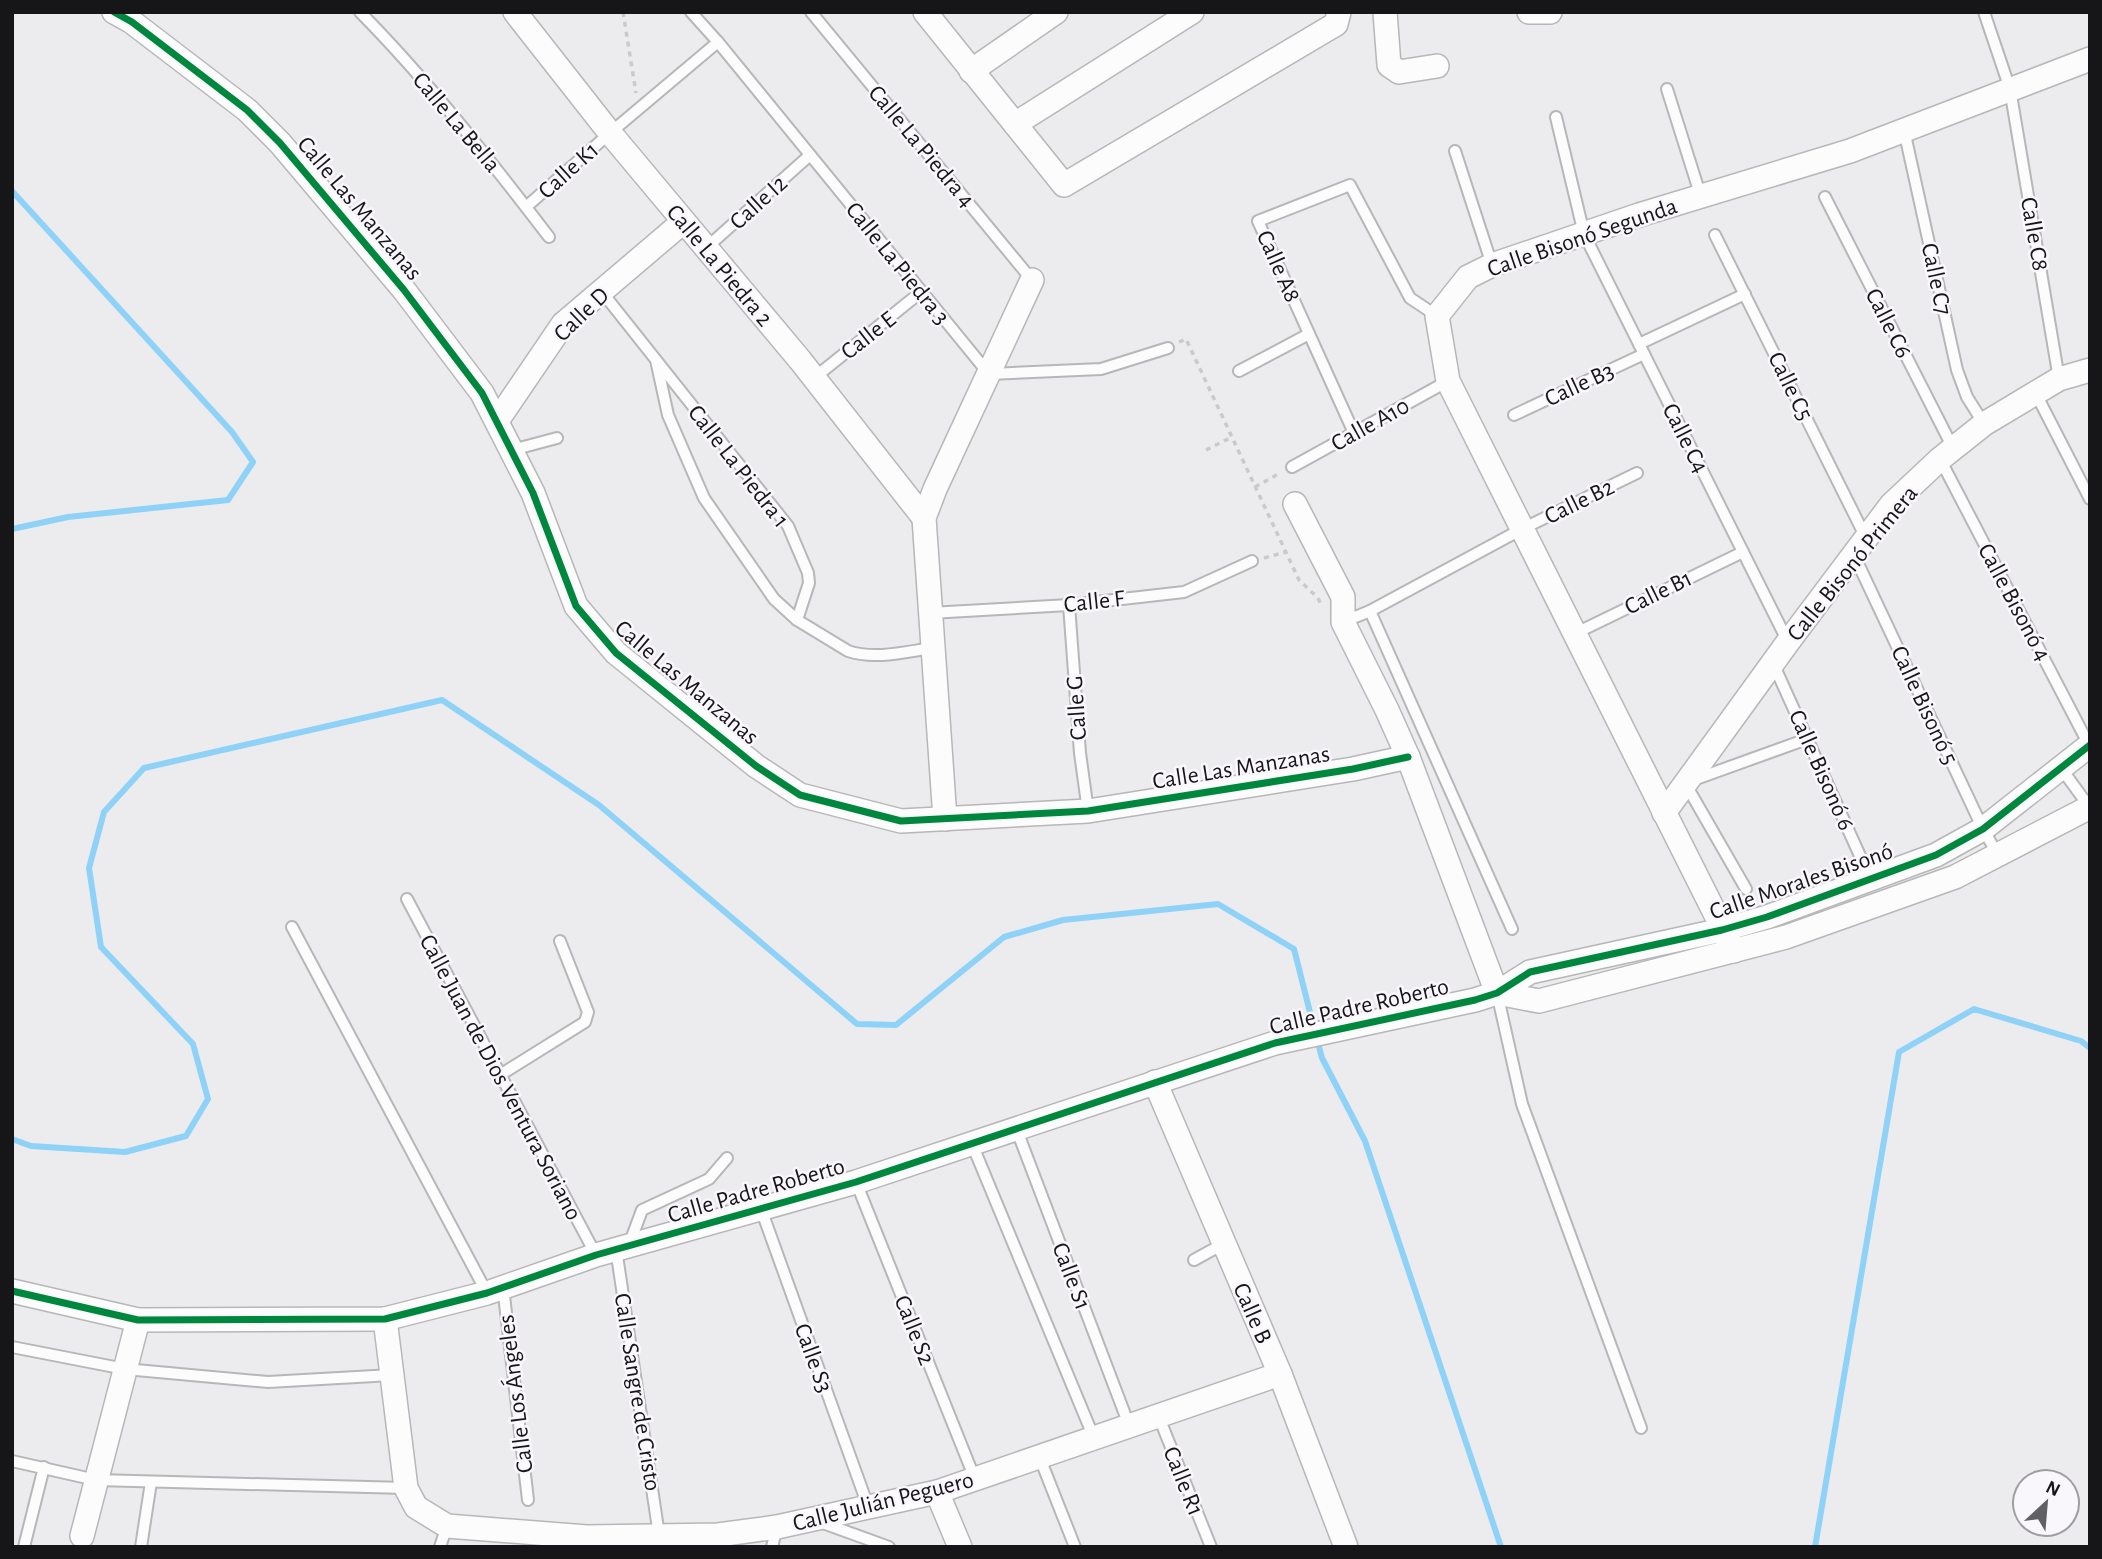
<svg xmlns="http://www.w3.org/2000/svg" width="2102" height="1559" viewBox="0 0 2102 1559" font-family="'Alegreya Sans',sans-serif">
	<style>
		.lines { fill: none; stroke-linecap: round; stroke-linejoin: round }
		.stream { stroke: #8ed2f7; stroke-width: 6 }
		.service-casing { stroke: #b7b6b8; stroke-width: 14 }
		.minor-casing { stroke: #b7b6b8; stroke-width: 26 }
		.path { stroke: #cac9cb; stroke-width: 3.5; stroke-dasharray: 5 5; stroke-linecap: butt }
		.service { stroke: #fcfcfc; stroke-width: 10 }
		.minor { stroke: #fcfcfc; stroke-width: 23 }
		.cycleway-casing { stroke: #faf7fc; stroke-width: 11 }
		.cycleway { stroke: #00873e; stroke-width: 7 }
		.labels { text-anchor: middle; stroke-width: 5; stroke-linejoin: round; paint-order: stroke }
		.street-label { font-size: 24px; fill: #161517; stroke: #faf7fc }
	</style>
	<rect width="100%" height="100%" fill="#ecebed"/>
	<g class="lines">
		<g class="stream">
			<path d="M 12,191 L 232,432 L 253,462 L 228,500 L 68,517 L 12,529"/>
			<path d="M 1317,1039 L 1322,1058 L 1365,1141 L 1501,1547"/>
			<path d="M 12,1139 L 31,1146 L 125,1152 L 186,1136 L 208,1099 L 193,1044 L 101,947 L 89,868 L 104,812 L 144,768 L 442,700 L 599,805 L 857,1024 L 896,1025 L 1004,937 L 1063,920 L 1218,904 L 1294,949 L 1314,1028"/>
			<path d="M 1815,1547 L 1899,1052 L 1974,1009 L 2081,1041 L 2090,1048"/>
		</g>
		<defs>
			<g id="service">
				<path d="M 360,12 C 429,82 489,159 549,237"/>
				<path d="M 691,12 L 718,42 L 989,374 L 1101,369 L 1168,348"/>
				<path d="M 811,12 L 1032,280"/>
				<path d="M 1984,12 L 2010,89 L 2059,379"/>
				<path d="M 1667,89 L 1701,197"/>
				<path d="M 1556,117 L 1584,234 L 1788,642"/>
				<path d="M 1904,130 L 1957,370 L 1967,397 L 1984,424"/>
				<path d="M 1455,151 L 1492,265"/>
				<path d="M 1825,197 L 1953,448"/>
				<path d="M 526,207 L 610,133 L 718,42"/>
				<path d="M 1715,235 L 1866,538"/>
				<path d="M 705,249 L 810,155"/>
				<path d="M 602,292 L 788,526 L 808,573 L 809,583 L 797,620"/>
				<path d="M 1639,344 L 1745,294"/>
				<path d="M 656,360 L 668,415 L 704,498 L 774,599 L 797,620 L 848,651 C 874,660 905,652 932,648"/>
				<path d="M 1239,371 L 1309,334"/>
				<path d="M 814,378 L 921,292"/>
				<path d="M 2035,392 L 2090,499"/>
				<path d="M 1514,415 L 1644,354"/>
				<path d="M 1354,433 L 1258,221 L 1350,185 L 1410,298 L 1437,316"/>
				<path d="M 512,450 L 557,438"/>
				<path d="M 1940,459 L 2089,745"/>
				<path d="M 1292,467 L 1448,381"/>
				<path d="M 1854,555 L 1983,829 L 1998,855"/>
				<path d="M 1069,605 L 1080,753 L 1088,811"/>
				<path d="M 1370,611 L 1512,929"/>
				<path d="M 930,613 L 1069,605 L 1184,592 L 1252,561"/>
				<path d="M 1343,622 L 1370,611 L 1522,529 L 1637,473"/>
				<path d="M 1574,634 L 1743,552"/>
				<path d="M 1773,663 L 1870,878"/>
				<path d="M 2061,768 L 2090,808"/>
				<path d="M 1746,889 L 1685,783 L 1807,739"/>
				<path d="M 407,899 L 596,1255"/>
				<path d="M 292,927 L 487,1293"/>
				<path d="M 1497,993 L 1522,1104 L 1641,1428"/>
				<path d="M 500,1075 L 585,1022 L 588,1012 L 560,941"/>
				<path d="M 1016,1128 L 1129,1425"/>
				<path d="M 972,1144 L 1094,1438"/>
				<path d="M 856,1182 L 975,1479"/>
				<path d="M 761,1209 L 868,1506"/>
				<path d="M 634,1243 L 632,1237 L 642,1210 L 709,1179 L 727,1158"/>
				<path d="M 616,1249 L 659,1535"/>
				<path d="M 1194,1260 L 1223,1244"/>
				<path d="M 503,1287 L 528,1500"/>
				<path d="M 12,1347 L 125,1369 L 268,1382 L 392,1375"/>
				<path d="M 1158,1415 L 1211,1547"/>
				<path d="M 1039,1456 L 1075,1547"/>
				<path d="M 12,1461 L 96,1480 L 406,1488"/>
				<path d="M 820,1522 L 889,1547"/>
				<path d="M 24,1547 L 44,1467"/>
				<path d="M 141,1547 L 151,1482"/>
				<path d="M 440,1547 L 447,1526"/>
				<path d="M 772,1547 L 777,1527"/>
			</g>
			<g id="minor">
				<path d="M 114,12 L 132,22 L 247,110 L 280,143 L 404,290 L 482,393 L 533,493 L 576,606 L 616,653 L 756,766 L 800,795 L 901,821 L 1088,811 L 1353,769 L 1408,757"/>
				<path d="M 515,12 L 610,133 L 800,360 L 924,518"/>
				<path d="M 925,12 L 1064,185 L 1336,24 L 1339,12"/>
				<path d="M 1385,12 L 1389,65 L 1399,72 L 1437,66"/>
				<path d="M 1529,12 L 1550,12"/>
				<path d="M 971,71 L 1056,12"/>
				<path d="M 1015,124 L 1192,12"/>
				<path d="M 497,421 L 563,324 L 683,222"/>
				<path d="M 1295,504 L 1343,597 L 1343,622 L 1387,710 L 1408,757 L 1497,993"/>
				<path d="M 1664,813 L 1788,642 L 1891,505 L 1940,459 L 1984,424 L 2059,379 L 2090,370"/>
				<path d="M 945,819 L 924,518 L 935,489 L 1032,280"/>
				<path d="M 1734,951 L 1448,381 L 1437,316 L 1468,277 L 1492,265 L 1639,215 L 1850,151 L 2090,59"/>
				<path d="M 1497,993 L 1539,1001 L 1786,937 L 1955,877 L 2090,807"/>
				<path d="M 1155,1082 L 1280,1374 L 1346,1547"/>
				<path d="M 12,1291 L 138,1320 L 385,1319 L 487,1293 L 596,1255 L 856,1182 L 1275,1043 L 1475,1000 L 1497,993 L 1530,972 L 1722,930 L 1767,917 L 1936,855 L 1983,829 L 2090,745"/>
				<path d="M 385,1319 L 406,1488 L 416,1507 L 447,1526 L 587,1537 L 718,1535 L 777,1527 L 937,1492 L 1280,1374"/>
				<path d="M 937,1492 L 960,1547"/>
				<path d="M 82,1536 L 138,1320"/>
			</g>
		</defs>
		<use href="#service" class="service-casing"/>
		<use href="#minor" class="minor-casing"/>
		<g class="path">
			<path d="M 623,12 L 636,93"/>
			<path d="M 1179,342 L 1186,339 L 1299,580 L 1318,598 L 1322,607"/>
			<path d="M 1206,450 L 1232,437"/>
			<path d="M 1255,487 L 1280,473"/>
			<path d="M 1264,558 L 1286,552"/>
		</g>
		<use href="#service" class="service"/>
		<use href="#minor" class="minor"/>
		<defs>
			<g id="cycleway">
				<path d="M 114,12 L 132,22 L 247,110 L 280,143 L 404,290 L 482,393 L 533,493 L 576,606 L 616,653 L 756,766 L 800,795 L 901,821 L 1088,811 L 1353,769 L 1408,757"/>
				<path d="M 12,1291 L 138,1320 L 385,1319 L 487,1293 L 596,1255 L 856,1182 L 1275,1043 L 1475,1000 L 1497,993 L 1530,972 L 1722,930 L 1767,917 L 1936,855 L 1983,829 L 2090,745"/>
			</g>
		</defs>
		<use href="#cycleway" class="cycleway-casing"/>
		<use href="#cycleway" class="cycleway"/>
	</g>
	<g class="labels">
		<g class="street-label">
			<text transform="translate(457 122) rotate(50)" y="8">Calle La Bella</text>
			<text transform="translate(922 146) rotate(50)" y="8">Calle La Piedra 4</text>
			<text transform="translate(568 170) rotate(-42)" y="8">Calle K1</text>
			<text transform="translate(758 202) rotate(-42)" y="8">Calle I2</text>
			<text transform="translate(360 208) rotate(50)" y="8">Calle Las Manzanas</text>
			<text transform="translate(2035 234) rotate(80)" y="8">Calle C8</text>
			<text transform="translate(1582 237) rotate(-19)" y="8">Calle Bisonó Segunda</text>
			<text transform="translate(898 263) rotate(51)" y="8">Calle La Piedra 3</text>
			<text transform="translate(720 265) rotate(50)" y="8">Calle La Piedra 2</text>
			<text transform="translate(1279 266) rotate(66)" y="8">Calle A8</text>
			<text transform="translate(1937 279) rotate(78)" y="8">Calle C7</text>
			<text transform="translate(581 314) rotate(-44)" y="8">Calle D</text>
			<text transform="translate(1889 323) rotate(63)" y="8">Calle C6</text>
			<text transform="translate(868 335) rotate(-38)" y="8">Calle E</text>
			<text transform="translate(1579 384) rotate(-25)" y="8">Calle B3</text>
			<text transform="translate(1791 386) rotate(64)" y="8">Calle C5</text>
			<text transform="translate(1370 424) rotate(-29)" y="8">Calle A10</text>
			<text transform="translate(1686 438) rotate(63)" y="8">Calle C4</text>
			<text transform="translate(739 466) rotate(52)" y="8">Calle La Piedra 1</text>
			<text transform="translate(1579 501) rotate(-26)" y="8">Calle B2</text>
			<text transform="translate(1852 563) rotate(-51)" y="8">Calle Bisonó Primera</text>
			<text transform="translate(1658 592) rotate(-26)" y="8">Calle B1</text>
			<text transform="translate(1094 601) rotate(-6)" y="8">Calle F</text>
			<text transform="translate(2015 602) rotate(62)" y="8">Calle Bisonó 4</text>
			<text transform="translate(687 682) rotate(40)" y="8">Calle Las Manzanas</text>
			<text transform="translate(1925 705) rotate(65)" y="8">Calle Bisonó 5</text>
			<text transform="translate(1076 708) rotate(-94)" y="8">Calle G</text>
			<text transform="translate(1241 767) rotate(-9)" y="8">Calle Las Manzanas</text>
			<text transform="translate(1822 770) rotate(66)" y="8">Calle Bisonó 6</text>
			<text transform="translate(1801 881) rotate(-19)" y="8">Calle Morales Bisonó</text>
			<text transform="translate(1359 1006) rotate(-13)" y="8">Calle Padre Roberto</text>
			<text transform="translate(501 1077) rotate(62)" y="8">Calle Juan de Dios Ventura Soriano</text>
			<text transform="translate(756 1190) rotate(-16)" y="8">Calle Padre Roberto</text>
			<text transform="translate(1072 1276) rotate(69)" y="8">Calle S1</text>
			<text transform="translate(1253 1313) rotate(66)" y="8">Calle B</text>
			<text transform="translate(915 1330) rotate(68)" y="8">Calle S2</text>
			<text transform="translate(814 1358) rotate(70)" y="8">Calle S3</text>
			<text transform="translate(638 1392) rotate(81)" y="8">Calle Sangre de Cristo</text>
			<text transform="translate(515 1394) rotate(-97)" y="8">Calle Los Ángeles</text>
			<text transform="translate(1184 1481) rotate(68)" y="8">Calle R1</text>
			<text transform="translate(883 1501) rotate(-14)" y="8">Calle Julián Peguero</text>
		</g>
	</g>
	<rect width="2102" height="1559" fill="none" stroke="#161517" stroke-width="28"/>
	<g transform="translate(2046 1503) rotate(26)"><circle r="33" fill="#faf7fc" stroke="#9f9da0" stroke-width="2"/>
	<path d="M0-5L12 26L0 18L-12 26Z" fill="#616062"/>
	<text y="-10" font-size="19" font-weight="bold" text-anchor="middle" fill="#161517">N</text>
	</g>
</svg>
